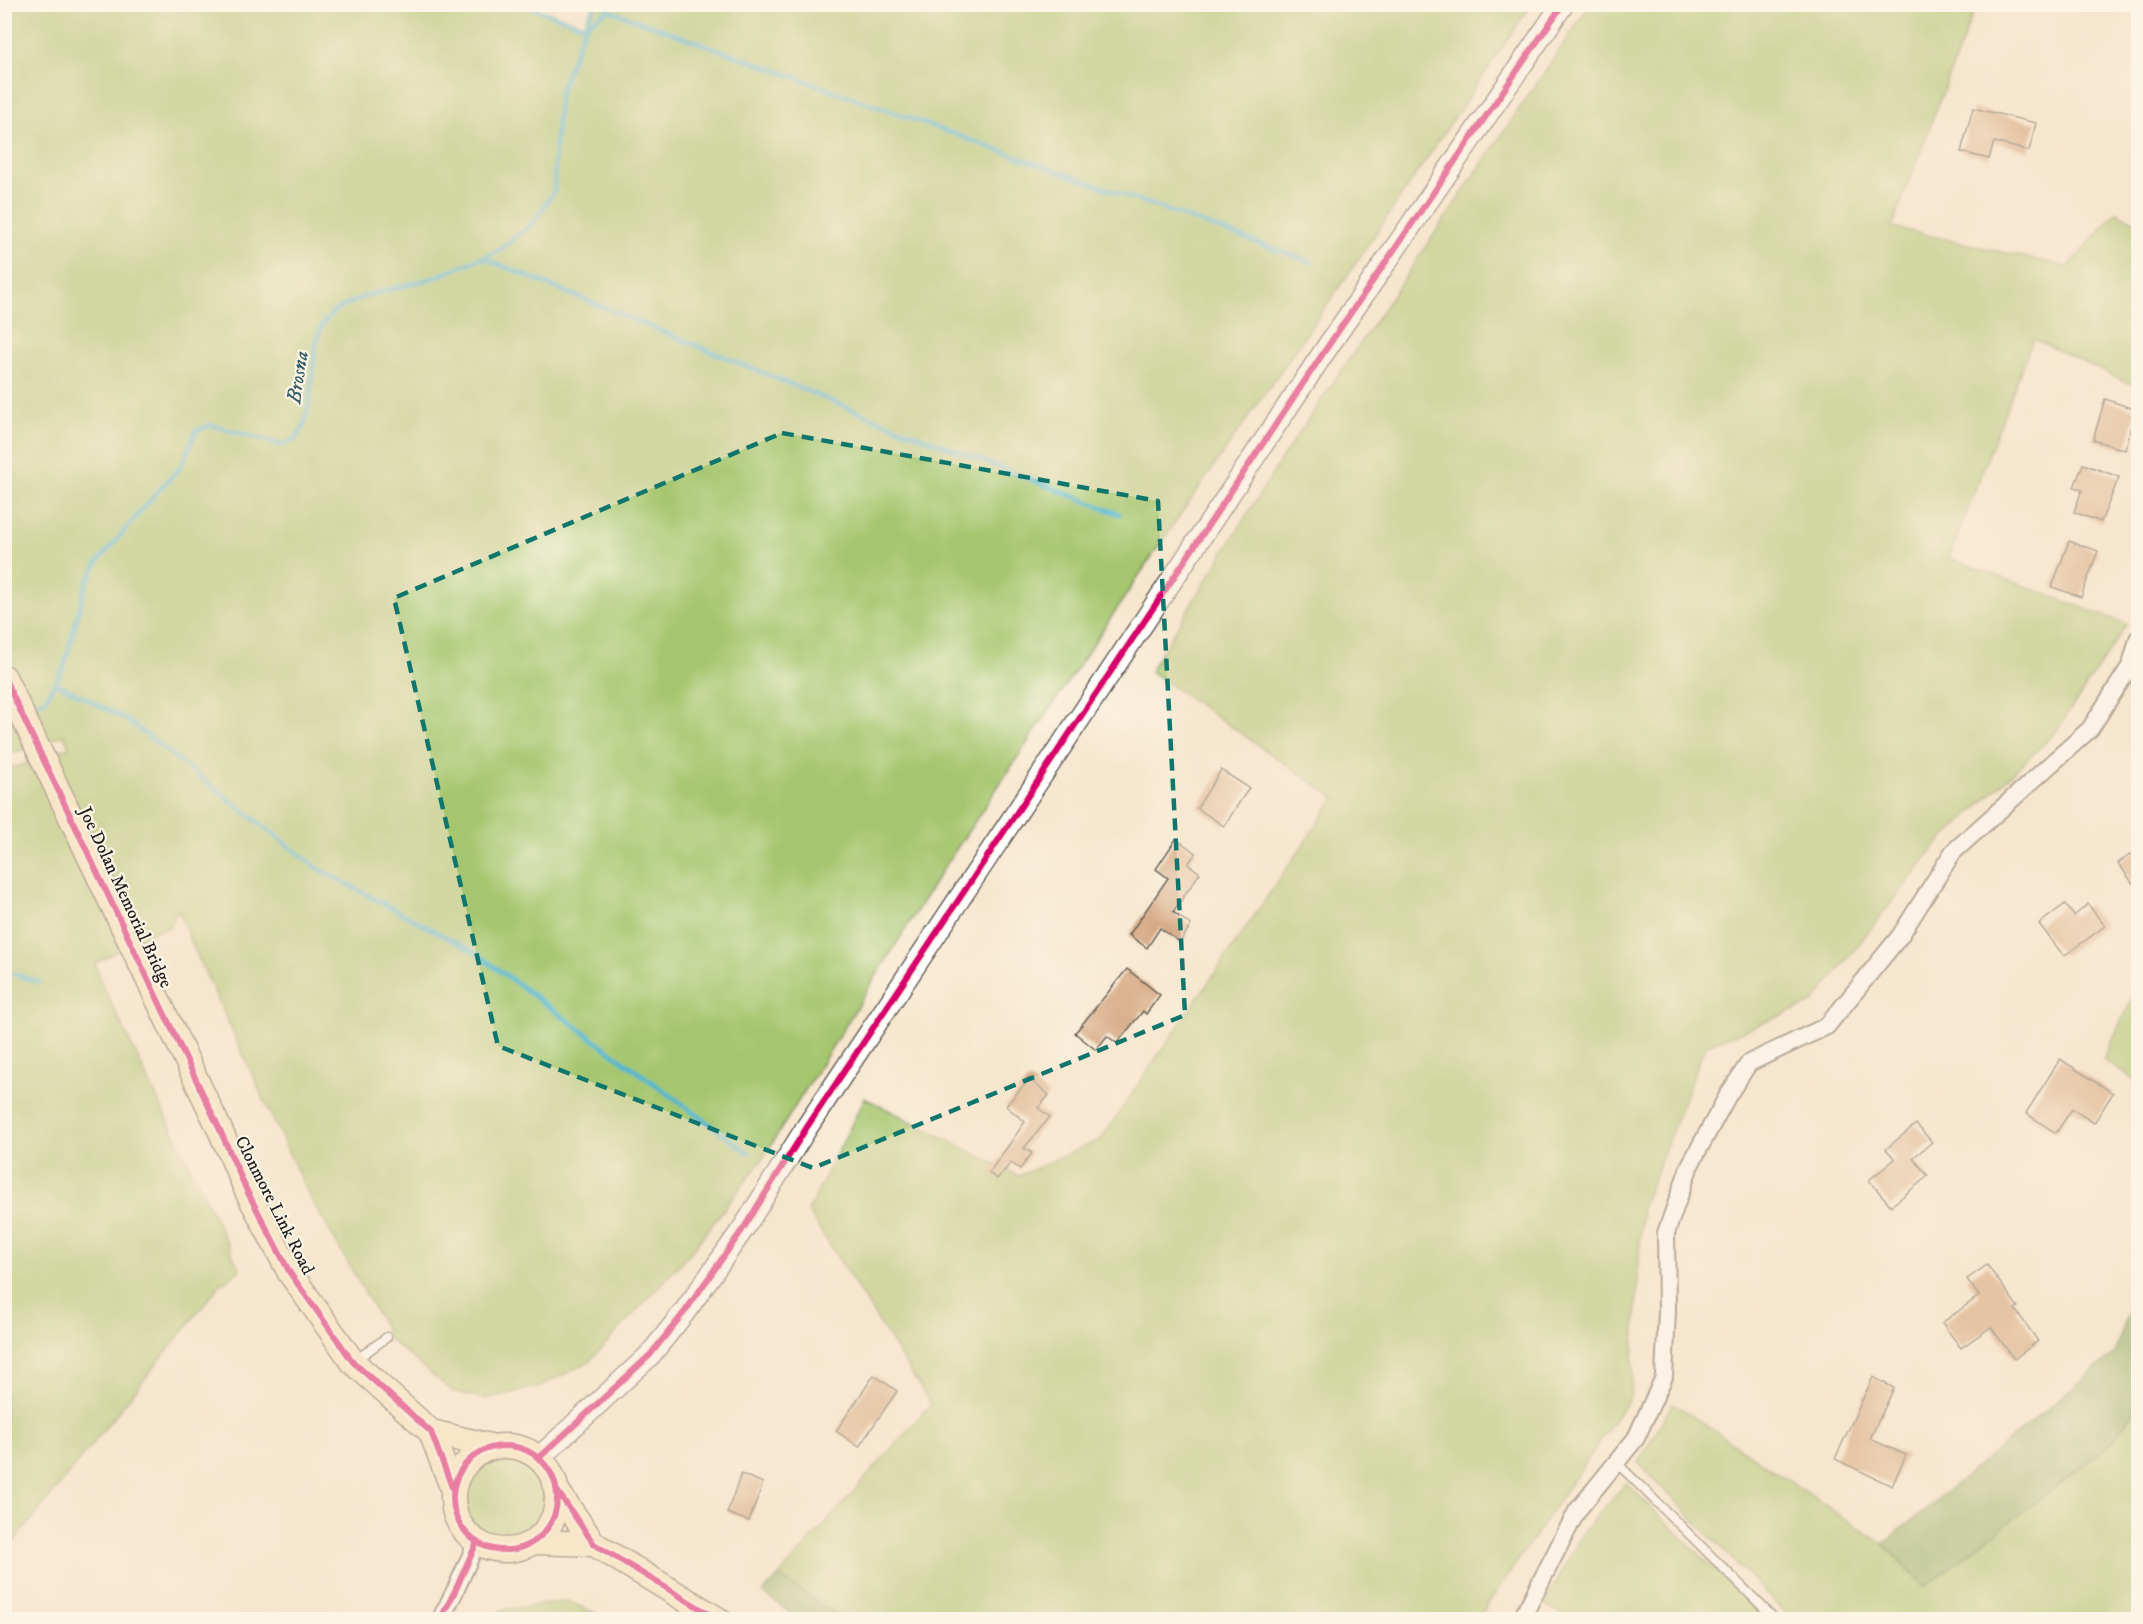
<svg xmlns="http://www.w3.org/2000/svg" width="2143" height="1624" viewBox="0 0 2143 1624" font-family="'IM FELL DW Pica',serif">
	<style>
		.green { fill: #a5c66e; stroke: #607145; stroke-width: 1.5 }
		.forest { fill: #84ab61; stroke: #50643e; stroke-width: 1.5 }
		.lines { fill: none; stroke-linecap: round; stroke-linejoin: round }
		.stream { stroke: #51b6cf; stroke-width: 5 }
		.building { fill: #cf9c73 }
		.service-casing { stroke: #69635a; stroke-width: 11 }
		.minor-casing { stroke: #69635a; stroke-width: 20 }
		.tertiary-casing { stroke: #69635a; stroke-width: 24 }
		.secondary-casing { stroke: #69635a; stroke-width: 27 }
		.service { stroke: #fff; stroke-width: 8 }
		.minor { stroke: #fff; stroke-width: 16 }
		.tertiary { stroke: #fff; stroke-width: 21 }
		.secondary { stroke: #f9e7c3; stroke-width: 24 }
		.cycleway-casing { stroke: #fcf5e5; stroke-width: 10 }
		.cycleway { stroke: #d6006c; stroke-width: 6 }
		.marked { fill: none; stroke: #0f766e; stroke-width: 4.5; stroke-dasharray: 12 8; stroke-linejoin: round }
		.labels { text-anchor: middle; stroke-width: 4.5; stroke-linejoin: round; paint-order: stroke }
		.street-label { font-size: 18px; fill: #1c1c1c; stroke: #fcf5e5 }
		.water-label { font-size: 20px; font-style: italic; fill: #315a64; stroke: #fcf5e5 }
	</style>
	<rect width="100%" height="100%" fill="#fcf5e5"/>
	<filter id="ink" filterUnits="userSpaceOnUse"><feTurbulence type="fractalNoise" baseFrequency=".0167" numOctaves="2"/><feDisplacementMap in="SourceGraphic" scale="12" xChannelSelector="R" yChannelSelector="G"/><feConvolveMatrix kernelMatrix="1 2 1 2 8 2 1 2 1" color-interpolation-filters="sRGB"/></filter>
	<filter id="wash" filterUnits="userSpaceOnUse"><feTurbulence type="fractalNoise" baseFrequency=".008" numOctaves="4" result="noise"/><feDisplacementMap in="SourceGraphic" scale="24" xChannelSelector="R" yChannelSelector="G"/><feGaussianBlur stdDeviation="1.35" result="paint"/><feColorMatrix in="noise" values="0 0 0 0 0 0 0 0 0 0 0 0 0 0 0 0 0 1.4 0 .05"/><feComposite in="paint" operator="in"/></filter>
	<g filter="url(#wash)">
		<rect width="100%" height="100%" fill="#f7e6ce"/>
		<g class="green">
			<path d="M 520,4 L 585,26 L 596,4 L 1531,5 L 1347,276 L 1164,538 L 939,875 L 761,1161 L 690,1253 L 589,1362 L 538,1387 L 485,1399 L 452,1391 L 387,1337 L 385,1328 L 305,1188 L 190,940 L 178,909 L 170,927 L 153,932 L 95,963 L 101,982 L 240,1270 L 219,1286 L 5,1553 L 5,759 L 14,768 L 69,747 L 64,735 L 5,756 L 4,5 Z"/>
			<path d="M 1590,5 L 1976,5 L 1892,227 L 2068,267 L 2116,212 L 2138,223 L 2138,387 L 2033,339 L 1949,558 L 2127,624 L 2055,733 L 1934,848 L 1813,1003 L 1705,1046 L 1642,1208 L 1631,1396 L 1478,1619 L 842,1619 L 779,1576 L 931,1404 L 808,1211 L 865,1098 L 1019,1176 L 1101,1139 L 1335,798 L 1150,671 L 1284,455 Z"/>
			<path d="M 2138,985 L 2138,1082 L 2103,1060 Z"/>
			<path d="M 1673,1403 L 1883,1544 L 1925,1587 L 2111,1444 L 2138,1404 L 2138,1619 L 1791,1619 L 1638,1463 Z"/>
			<circle cx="507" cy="1497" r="42"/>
			<path d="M 1626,1483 L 1766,1619 L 1570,1619 L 1544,1604 L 1583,1532 Z"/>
			<path d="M 567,1601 L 609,1619 L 492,1619 L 502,1610 Z"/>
		</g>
		<g class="forest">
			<path d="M 2138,1281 L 2138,1404 L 2111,1444 L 1925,1587 L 1883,1544 L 2115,1353 Z"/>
			<path d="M 779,1576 L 842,1619 L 798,1619 L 763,1593 Z"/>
		</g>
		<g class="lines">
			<g class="stream">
				<path d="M 520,4 L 585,26 L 608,10 L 1311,262"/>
				<path d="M 483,258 L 868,416 L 1119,514"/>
				<path d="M 56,683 L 127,720 L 317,868 L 474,952 L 749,1153"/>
				<path d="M 25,708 L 45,700 L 64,667 L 85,587 L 97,563 L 157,492 L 180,468 L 196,431 L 211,425 L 281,445 L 295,440 L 304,425 L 310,399 L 315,349 L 321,326 L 334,311 L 365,296 L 433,278 L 498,251 L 533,223 L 554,191 L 555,145 L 560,91 L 589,16 L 596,4"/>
				<path d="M 4,971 L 39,982"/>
			</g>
		</g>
		<g id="blocks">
			<g class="building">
				<path d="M 1973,108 L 2036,123 L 2029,151 L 1994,142 L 1989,159 L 1961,152 Z"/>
				<path d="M 2105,399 L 2137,410 L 2125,450 L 2093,440 Z"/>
				<path d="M 2083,464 L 2119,477 L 2101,522 L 2074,512 L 2082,490 L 2074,487 Z"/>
				<path d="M 2069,541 L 2098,551 L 2081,597 L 2052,587 Z"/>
				<path d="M 1221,770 L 1249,788 L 1224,826 L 1197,808 Z"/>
				<path d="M 1176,839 L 1196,853 L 1188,864 L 1200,873 L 1173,912 L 1191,925 L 1180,942 L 1160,928 L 1147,948 L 1129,935 L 1168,878 L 1156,869 Z"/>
				<path d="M 2139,849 L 2139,892 L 2118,863 Z"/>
				<path d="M 2065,904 L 2074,916 L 2088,904 L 2105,926 L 2064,956 L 2039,924 Z"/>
				<path d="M 1127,969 L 1160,995 L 1146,1014 L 1143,1011 L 1117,1043 L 1107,1036 L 1096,1050 L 1075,1033 Z"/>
				<path d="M 2060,1059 L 2113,1093 L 2094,1123 L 2072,1109 L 2056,1133 L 2026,1113 Z"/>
				<path d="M 1029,1079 L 1049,1095 L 1038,1108 L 1050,1117 L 1024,1148 L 1032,1153 L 1020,1169 L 1011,1163 L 997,1179 L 989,1173 L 1025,1122 L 1006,1106 Z"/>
				<path d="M 1916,1124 L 1932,1142 L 1913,1158 L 1928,1176 L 1891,1206 L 1869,1180 L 1895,1159 L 1886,1149 Z"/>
				<path d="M 1987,1265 L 2018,1307 L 2015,1309 L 2038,1341 L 2014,1359 L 1991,1327 L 1961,1348 L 1942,1323 L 1979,1296 L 1967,1279 Z"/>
				<path d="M 874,1375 L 897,1391 L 859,1447 L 836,1431 Z"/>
				<path d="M 1873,1377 L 1894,1388 L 1870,1439 L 1906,1455 L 1892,1486 L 1835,1459 Z"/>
				<path d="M 741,1474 L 763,1483 L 749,1521 L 727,1513 Z"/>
			</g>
		</g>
	</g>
	<g filter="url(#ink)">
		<use href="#blocks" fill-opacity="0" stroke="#69635a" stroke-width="1.5"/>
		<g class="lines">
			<defs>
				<g id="service">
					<path d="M 356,1360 L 387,1337"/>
					<path d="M 1616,1462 L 1776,1620"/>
				</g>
				<g id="minor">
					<path d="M 440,1620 L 455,1591 L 477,1542"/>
					<path d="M 1521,1620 L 1577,1511 L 1636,1438 L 1664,1377 L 1667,1311 L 1666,1233 L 1690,1165 L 1728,1095 L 1749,1063 L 1827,1026 L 1900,936 L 1953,852 L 2090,729 L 2131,665 L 2138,639"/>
				</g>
				<path id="tertiary" d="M 539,1458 L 650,1355 L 686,1310 L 745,1226 L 807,1127 L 1326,349 L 1563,4"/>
				<g id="secondary">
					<path d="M 4,677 L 220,1130 L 247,1191 L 290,1273 L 353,1362 L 431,1432 L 453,1490"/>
					<path d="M 431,1432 L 494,1447"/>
					<circle cx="505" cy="1498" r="52"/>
					<path d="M 558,1492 L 594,1544 L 719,1620"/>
					<path d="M 535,1542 L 594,1544"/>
				</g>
			</defs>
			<use href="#service" class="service-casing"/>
			<use href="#minor" class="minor-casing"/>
			<use href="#tertiary" class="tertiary-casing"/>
			<use href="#secondary" class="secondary-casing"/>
			<use href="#service" class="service"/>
			<use href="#minor" class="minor"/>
			<use href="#tertiary" class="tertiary"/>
			<use href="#secondary" class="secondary"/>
			<defs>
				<g id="cycleway">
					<path d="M 4,677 L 220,1130 L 247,1191 L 290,1273 L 353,1362 L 431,1432 L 453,1490"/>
					<circle cx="505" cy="1498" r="52"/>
					<path d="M 539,1458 L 650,1355 L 686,1310 L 745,1226 L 807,1127 L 1326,349 L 1563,4"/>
					<path d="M 558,1492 L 594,1544 L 719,1620"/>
					<path d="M 440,1620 L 455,1591 L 477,1542"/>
				</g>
			</defs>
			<use href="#cycleway" class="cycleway-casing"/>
			<use href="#cycleway" class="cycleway"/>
		</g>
	</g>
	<path d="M0 0H2143V1624H0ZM 782,433 L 1158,501 L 1185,1015 L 813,1168 L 498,1046 L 394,598 Z" fill="#f7e6ce" fill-opacity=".55" fill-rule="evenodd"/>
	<path class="marked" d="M 782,433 L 1158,501 L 1185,1015 L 813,1168 L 498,1046 L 394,598 Z"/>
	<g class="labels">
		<g class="street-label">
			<text transform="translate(126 897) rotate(65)" y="6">Joe Dolan Memorial Bridge</text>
			<text transform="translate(275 1205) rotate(63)" y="6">Clonmore Link Road</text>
		</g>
		<g class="water-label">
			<text transform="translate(297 377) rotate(-81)" y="7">Brosna</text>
		</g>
	</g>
	<rect width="2143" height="1624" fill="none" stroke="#fcf5e5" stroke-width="24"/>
</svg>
